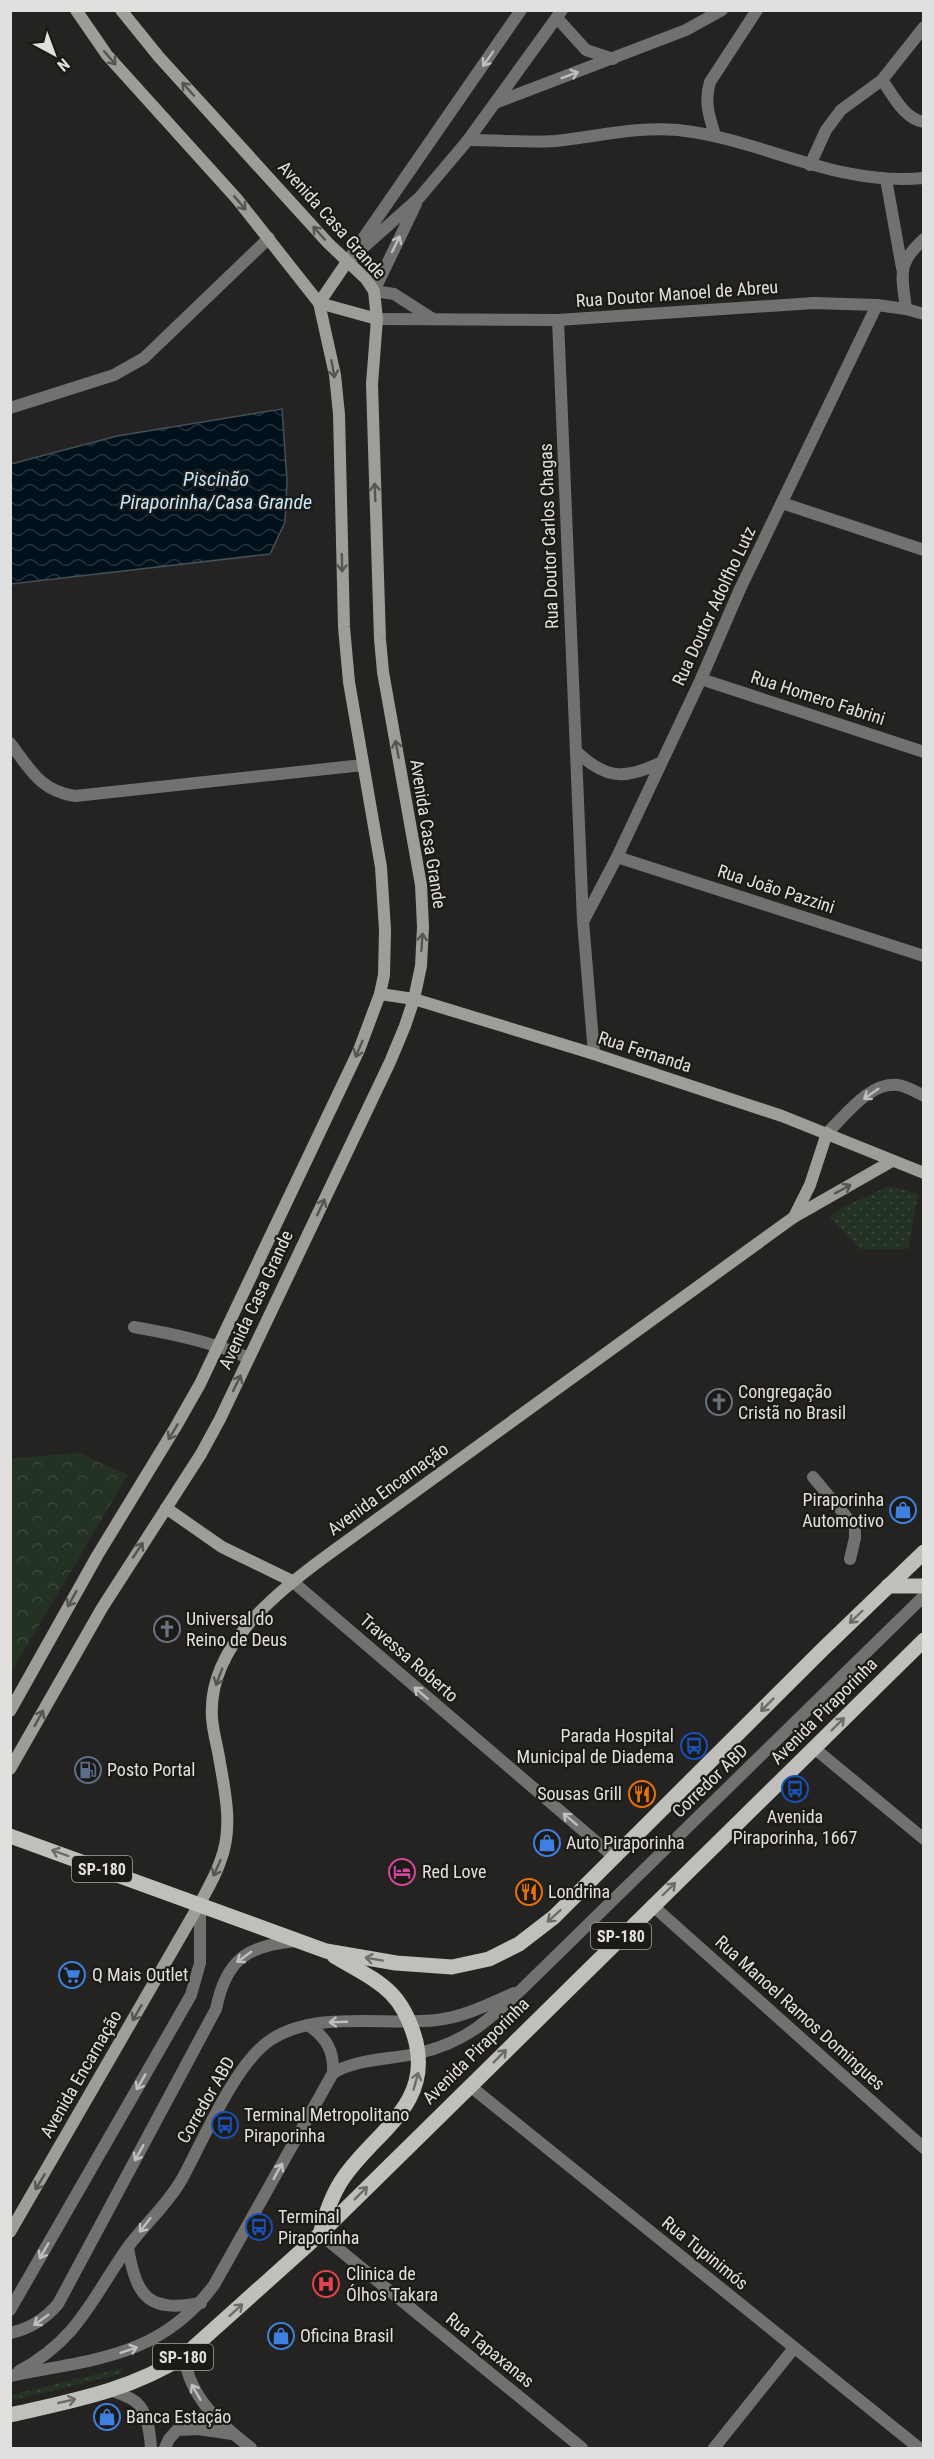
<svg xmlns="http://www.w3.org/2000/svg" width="934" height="2459" viewBox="0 0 934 2459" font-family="'Roboto Condensed',sans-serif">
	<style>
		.grass { fill: url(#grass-dots) }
		.forest { fill: url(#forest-crowns) }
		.water { fill: url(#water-waves); stroke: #444f56; stroke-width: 1.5 }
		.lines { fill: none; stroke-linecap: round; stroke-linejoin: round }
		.lane { stroke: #71716f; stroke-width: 12 }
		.street { stroke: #71716f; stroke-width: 12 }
		.secondary { stroke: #9d9d9a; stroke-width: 12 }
		.primary { stroke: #c0bfbc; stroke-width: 15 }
		.oneway { stroke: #565552 }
		.oneway2 { stroke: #c0bfbd }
		.oneway3 { stroke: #6e6c6a }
		.labels { text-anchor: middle; stroke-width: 4.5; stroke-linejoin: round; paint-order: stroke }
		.shield { fill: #1c1a17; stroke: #a7a5a3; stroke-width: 1.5 }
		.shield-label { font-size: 16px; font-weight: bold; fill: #e2e0df }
		.street-label { font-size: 18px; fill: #e2e0df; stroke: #1c1a17 }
		.poi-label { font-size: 18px; fill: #e2e0df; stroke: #1c1a17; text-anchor: start }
		.water-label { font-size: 20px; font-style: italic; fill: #c3e8fd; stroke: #1c1a17 }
	</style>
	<defs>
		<pattern id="grass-dots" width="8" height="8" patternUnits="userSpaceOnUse" patternTransform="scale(1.5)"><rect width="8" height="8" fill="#243224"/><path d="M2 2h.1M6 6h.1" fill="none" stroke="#394639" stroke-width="1.8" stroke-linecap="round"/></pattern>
		<pattern id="forest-crowns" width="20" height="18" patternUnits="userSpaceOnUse" patternTransform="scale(1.5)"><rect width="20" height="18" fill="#243224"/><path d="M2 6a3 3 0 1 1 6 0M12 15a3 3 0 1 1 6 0" fill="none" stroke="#394639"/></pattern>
		<pattern id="water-waves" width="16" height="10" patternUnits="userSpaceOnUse" patternTransform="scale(1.5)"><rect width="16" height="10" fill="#00111c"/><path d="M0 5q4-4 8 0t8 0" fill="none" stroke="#25333d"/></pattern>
	</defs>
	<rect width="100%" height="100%" fill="#252321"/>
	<g class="grass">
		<path d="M 890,1186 L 918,1194 L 908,1249 L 860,1249 L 830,1217 L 841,1208 Z"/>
		<path d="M 123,2368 L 119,2374 L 11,2401 L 11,2395 Z"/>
	</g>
	<path class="forest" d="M 79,1453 L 128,1475 L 11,1672 L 11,1461 L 12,1458 Z"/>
	<path class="water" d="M 282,409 L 287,481 L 285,522 L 270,554 L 11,584 L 11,464 L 117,436 Z"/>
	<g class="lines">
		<g class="lane">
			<path d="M 468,140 C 497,140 527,143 555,141 C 596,137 637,126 678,130 C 762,139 836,187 924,178"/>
			<path d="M 886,179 L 902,268"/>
			<path d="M 351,256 L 521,10"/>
			<path d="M 906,309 C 902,275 896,264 924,239"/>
			<path d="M 10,408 L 114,375 L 144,358 L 269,238"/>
			<path d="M 10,743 C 30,769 40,791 75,796 L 363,765"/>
			<path d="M 134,1327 C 174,1334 211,1342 249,1358"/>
			<path d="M 813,1477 L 855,1527 L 855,1538 L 850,1559"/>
			<path d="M 308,2025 C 327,2038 334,2051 333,2073"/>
			<path d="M 128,2248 C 137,2299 149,2312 201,2303"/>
			<path d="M 10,2310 L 191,1995 L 200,1963 L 200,1903"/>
			<path d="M 10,2333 C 30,2329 45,2319 58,2304 L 216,2009 C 226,1960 246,1946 295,1941"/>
			<path d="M 19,2371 C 78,2340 92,2298 128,2247 C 145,2224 168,2204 182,2179 C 203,2141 236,2061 272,2039 C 317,2010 386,2026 437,2020 C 464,2017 489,2004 514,1993"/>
			<path d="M 10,2376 C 93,2359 160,2358 214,2285 L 333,2073 C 359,2058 389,2060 419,2053 C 464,2043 488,2021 521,1990 L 924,1596"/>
		</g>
		<g class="street">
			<path d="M 557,18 L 586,50 L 613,59"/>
			<path d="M 882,80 C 893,95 904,119 924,122"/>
			<path d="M 495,103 L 686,30 L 722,10"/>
			<path d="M 715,135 C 709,116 704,102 710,82 L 757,10"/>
			<path d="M 810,165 L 826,130 L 841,110 L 882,80 L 924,27"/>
			<path d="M 416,204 L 374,291 L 394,294 L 433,319"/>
			<path d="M 347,262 L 419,198 L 468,140 L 562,10"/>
			<path d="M 377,319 L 558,320 L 814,303 L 877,305 L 906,309 L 924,314"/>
			<path d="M 558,320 L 583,921 L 594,1054"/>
			<path d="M 782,503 L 924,550"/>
			<path d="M 701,679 L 924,752"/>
			<path d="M 576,751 C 605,779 624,780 660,763"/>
			<path d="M 617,857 L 924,956"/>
			<path d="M 584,920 L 617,857 L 701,679 L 740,589 L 877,305"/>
			<path d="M 827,1133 C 845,1116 870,1081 898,1085 C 907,1086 916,1092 924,1096"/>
			<path d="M 292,1581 L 614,1857"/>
			<path d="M 814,1748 L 924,1839"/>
			<path d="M 652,1905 L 924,2148"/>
			<path d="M 470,2086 L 919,2448"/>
			<path d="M 320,2234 L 582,2448"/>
			<path d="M 184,2356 C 190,2398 219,2423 251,2448"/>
			<path d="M 113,2391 C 120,2394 130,2397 136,2402 C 148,2412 150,2434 151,2448"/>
			<path d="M 165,2448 L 169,2439 L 177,2430 L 198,2429 L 232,2434"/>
			<path d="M 714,2448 L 794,2348"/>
		</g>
		<g class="secondary">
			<path d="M 347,262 L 319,303 L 377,319"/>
			<path d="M 380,994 L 414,999 L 594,1054 L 782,1116 L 924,1173"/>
			<path d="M 794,1217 L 810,1185 L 827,1133"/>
			<path d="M 166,1508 L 222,1547 L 292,1581"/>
			<path d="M 10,1711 L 97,1556 L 175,1428 L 200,1384 L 359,1050 L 380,994 L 384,975 L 385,930 L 381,867 L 349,682 L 344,627 L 339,414 L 335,375 L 319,303 L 237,199 L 107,55 L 76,10"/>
			<path d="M 10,1769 L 102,1608 L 201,1454 L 220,1419 L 390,1062 L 405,1026 L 414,999 L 421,966 L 423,927 L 421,885 L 383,672 L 380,639 L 372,384 L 377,319 L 374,291 L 366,279 L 328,243 L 159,57 L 121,10"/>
			<path d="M 10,2232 L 200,1903 C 207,1890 215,1877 220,1862 C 233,1830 226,1796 220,1763 C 218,1748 213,1733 212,1718 C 207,1646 278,1591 329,1554 L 794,1217 L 892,1161"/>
		</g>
		<g class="primary">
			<path d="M 888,1586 L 924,1586"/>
			<path d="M 10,1836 L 326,1951 L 396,1963 L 452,1967 L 489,1959 L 519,1944 L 554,1917 L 823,1649 L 924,1552"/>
			<path d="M 321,2231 C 326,2212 332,2194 344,2177 C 375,2132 431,2106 416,2042 C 402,1989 378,1982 334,1956"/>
			<path d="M 10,2415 C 71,2401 132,2390 184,2356 L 320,2234 L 924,1640"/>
		</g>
	</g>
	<defs><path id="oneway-shaft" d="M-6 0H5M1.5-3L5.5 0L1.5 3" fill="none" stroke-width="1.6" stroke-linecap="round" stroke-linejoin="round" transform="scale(1.5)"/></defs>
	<g class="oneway">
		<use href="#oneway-shaft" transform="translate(110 58) rotate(49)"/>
		<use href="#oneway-shaft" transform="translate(188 89) rotate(-132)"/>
		<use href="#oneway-shaft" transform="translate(240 203) rotate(50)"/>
		<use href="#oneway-shaft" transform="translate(319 233) rotate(-132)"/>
		<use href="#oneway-shaft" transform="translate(333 369) rotate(80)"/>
		<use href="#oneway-shaft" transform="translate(375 492) rotate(-92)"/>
		<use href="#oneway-shaft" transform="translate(342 563) rotate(89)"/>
		<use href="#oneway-shaft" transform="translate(397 749) rotate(-101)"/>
		<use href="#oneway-shaft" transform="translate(422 942) rotate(-86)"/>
		<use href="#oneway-shaft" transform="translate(359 1049) rotate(113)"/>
		<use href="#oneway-shaft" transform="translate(843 1189) rotate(-29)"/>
		<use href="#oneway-shaft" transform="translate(321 1207) rotate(-65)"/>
		<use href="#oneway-shaft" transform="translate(237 1383) rotate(-64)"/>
		<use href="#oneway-shaft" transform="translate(173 1432) rotate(121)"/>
		<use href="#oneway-shaft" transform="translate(138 1550) rotate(-56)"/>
		<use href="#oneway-shaft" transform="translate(72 1599) rotate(119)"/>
		<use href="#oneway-shaft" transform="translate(219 1677) rotate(111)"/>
		<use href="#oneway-shaft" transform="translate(39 1718) rotate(-61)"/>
		<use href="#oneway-shaft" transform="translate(217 1868) rotate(114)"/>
		<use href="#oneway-shaft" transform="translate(137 2013) rotate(120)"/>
		<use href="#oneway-shaft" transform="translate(40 2182) rotate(121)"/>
	</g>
	<g class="oneway2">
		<use href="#oneway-shaft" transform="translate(488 59) rotate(125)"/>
		<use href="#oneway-shaft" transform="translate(570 75) rotate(-20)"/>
		<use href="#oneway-shaft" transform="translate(396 244) rotate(-64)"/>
		<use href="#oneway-shaft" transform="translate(871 1094) rotate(145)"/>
		<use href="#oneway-shaft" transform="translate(421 1693) rotate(-139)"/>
		<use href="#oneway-shaft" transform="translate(570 1819) rotate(-139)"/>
		<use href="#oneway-shaft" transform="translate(244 1957) rotate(144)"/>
		<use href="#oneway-shaft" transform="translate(338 2022) rotate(178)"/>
		<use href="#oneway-shaft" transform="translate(141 2082) rotate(120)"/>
		<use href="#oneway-shaft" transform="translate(139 2153) rotate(119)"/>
		<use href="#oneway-shaft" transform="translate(278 2171) rotate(-61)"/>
		<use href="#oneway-shaft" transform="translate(145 2225) rotate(128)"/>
		<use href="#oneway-shaft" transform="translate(44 2251) rotate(120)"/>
		<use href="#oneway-shaft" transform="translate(41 2320) rotate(144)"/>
		<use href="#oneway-shaft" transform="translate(129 2350) rotate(-19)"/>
		<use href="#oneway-shaft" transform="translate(196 2392) rotate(-120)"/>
	</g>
	<g class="oneway3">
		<use href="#oneway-shaft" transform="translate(856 1617) rotate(136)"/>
		<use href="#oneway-shaft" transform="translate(767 1705) rotate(135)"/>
		<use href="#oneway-shaft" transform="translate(838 1724) rotate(-45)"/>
		<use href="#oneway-shaft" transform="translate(60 1853) rotate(-160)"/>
		<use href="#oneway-shaft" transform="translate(669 1889) rotate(-44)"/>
		<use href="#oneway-shaft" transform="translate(554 1916) rotate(138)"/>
		<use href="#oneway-shaft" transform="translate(374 1959) rotate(-170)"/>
		<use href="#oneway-shaft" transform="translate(500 2056) rotate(-45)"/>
		<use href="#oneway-shaft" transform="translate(416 2081) rotate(-74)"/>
		<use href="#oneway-shaft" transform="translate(361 2193) rotate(-45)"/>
		<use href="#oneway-shaft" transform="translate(236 2310) rotate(-42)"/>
		<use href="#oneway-shaft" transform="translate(67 2401) rotate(-13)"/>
	</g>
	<defs>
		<symbol id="church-ring" viewBox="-11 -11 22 22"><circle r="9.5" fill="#1c1a17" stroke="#6b7280" stroke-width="1.5"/><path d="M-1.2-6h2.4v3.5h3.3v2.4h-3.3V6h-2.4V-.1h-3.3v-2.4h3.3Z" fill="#6b7280"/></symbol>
		<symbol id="shop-ring" viewBox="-11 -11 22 22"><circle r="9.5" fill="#1c1a17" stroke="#3f7fe0" stroke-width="1.5"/><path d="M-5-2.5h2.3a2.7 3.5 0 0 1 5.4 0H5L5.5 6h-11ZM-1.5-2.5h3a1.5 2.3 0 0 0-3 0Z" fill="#3f7fe0"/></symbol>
		<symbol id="bus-ring" viewBox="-11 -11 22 22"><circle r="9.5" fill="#1c1a17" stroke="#1a4fb4" stroke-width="1.5"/><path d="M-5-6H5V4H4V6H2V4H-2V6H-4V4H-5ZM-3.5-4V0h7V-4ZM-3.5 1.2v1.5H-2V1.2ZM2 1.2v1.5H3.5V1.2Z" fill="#1a4fb4"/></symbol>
		<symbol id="fuel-ring" viewBox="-11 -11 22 22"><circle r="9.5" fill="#1c1a17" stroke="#5c6f8a" stroke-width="1.5"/><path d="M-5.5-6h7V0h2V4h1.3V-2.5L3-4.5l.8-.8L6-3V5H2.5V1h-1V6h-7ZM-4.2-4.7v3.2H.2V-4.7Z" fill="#5c6f8a"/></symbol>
		<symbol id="restaurant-ring" viewBox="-11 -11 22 22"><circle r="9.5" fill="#1c1a17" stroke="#e8710a" stroke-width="1.5"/><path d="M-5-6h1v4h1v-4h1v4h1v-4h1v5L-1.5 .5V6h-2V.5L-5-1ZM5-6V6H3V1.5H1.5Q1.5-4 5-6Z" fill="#e8710a"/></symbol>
		<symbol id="hotel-ring" viewBox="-11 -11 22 22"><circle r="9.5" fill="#1c1a17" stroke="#d1479c" stroke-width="1.5"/><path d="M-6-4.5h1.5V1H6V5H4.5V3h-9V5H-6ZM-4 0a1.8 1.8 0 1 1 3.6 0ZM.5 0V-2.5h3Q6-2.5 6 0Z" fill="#d1479c"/></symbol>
		<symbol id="supermarket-ring" viewBox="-11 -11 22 22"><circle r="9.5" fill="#1c1a17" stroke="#3f7fe0" stroke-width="1.5"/><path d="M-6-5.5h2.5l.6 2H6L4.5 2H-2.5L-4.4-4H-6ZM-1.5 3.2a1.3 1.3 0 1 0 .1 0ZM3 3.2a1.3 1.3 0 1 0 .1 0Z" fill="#3f7fe0"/></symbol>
		<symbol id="hospital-ring" viewBox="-11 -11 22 22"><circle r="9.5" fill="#1c1a17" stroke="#e0444e" stroke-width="1.5"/><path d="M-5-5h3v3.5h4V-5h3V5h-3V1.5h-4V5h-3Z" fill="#e0444e"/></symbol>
	</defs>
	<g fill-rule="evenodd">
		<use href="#church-ring" x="704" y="1387" width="30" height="30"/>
		<use href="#shop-ring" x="888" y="1495" width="30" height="30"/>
		<use href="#church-ring" x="152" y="1614" width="30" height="30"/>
		<use href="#bus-ring" x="679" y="1731" width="30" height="30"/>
		<use href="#fuel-ring" x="73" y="1755" width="30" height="30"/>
		<use href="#bus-ring" x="780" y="1774" width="30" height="30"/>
		<use href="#restaurant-ring" x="627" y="1779" width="30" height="30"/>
		<use href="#shop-ring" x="532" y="1828" width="30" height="30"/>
		<use href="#hotel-ring" x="387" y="1857" width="30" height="30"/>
		<use href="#restaurant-ring" x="514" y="1877" width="30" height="30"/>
		<use href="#supermarket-ring" x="57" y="1960" width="30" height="30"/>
		<use href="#bus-ring" x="210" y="2110" width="30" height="30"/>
		<use href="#bus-ring" x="244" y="2212" width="30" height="30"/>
		<use href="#hospital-ring" x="311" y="2269" width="30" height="30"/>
		<use href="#shop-ring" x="266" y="2321" width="30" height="30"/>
		<use href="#shop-ring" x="92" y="2402" width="30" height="30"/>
	</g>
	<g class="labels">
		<g class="shield">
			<rect x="72" y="1856" width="60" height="26" rx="4.5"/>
			<rect x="591" y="1923" width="60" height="26" rx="4.5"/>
			<rect x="153" y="2344" width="60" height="26" rx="4.5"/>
		</g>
		<g class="shield-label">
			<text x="102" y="1875">SP-180</text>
			<text x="621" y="1942">SP-180</text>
			<text x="183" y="2363">SP-180</text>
		</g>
		<g class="street-label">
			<text transform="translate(332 220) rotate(48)" y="6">Avenida Casa Grande</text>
			<text transform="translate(677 294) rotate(-4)" y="6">Rua Doutor Manoel de Abreu</text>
			<text transform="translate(549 536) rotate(-92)" y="6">Rua Doutor Carlos Chagas</text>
			<text transform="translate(714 606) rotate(-65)" y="6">Rua Doutor Adolfho Lutz</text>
			<text transform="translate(818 698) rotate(18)" y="6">Rua Homero Fabrini</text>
			<text transform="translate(428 834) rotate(81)" y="6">Avenida Casa Grande</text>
			<text transform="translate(776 889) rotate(18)" y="6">Rua João Pazzini</text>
			<text transform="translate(645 1052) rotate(18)" y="6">Rua Fernanda</text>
			<text transform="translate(256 1300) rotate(-65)" y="6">Avenida Casa Grande</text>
			<text transform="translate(388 1489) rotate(-36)" y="6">Avenida Encarnação</text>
			<text transform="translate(409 1658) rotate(41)" y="6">Travessa Roberto</text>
			<text transform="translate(824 1711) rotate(-45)" y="6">Avenida Piraporinha</text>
			<text transform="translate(710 1781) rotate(-44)" y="6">Corredor ABD</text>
			<text transform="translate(800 2013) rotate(42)" y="6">Rua Manoel Ramos Domingues</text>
			<text transform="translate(476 2051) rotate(-45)" y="6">Avenida Piraporinha</text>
			<text transform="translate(81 2074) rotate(-60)" y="6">Avenida Encarnação</text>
			<text transform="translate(206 2100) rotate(-60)" y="6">Corredor ABD</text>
			<text transform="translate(705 2253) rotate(39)" y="6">Rua Tupinimós</text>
			<text transform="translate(490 2350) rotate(39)" y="6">Rua Tapaxanas</text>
		</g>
		<g class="poi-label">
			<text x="738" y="1398">Congregação<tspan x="738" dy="21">Cristã no Brasil</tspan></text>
			<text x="884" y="1506" text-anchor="end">Piraporinha<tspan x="884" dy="21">Automotivo</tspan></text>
			<text x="186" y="1625">Universal do<tspan x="186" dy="21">Reino de Deus</tspan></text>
			<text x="674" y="1742" text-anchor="end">Parada Hospital<tspan x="674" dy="21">Municipal de Diadema</tspan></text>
			<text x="107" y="1776">Posto Portal</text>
			<text x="622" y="1800" text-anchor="end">Sousas Grill</text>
			<text x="795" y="1823" text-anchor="middle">Avenida<tspan x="795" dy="21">Piraporinha, 1667</tspan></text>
			<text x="566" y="1849">Auto Piraporinha</text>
			<text x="422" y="1878">Red Love</text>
			<text x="548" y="1898">Londrina</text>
			<text x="92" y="1981">Q Mais Outlet</text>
			<text x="244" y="2121">Terminal Metropolitano<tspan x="244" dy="21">Piraporinha</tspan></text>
			<text x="278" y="2223">Terminal<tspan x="278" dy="21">Piraporinha</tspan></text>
			<text x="346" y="2280">Clinica de<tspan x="346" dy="21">Ólhos Takara</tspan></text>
			<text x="300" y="2342">Oficina Brasil</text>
			<text x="126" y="2423">Banca Estação</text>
		</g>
		<g class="water-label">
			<text x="216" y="486">Piscinão<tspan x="216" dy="23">Piraporinha/Casa Grande</tspan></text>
		</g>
	</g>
	<rect width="934" height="2459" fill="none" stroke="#e2e0df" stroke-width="24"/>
	<g transform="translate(54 54) rotate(139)" stroke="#1c1a17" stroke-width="4.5" paint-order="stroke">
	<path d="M0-4.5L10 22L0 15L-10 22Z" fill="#e2e0df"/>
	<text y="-9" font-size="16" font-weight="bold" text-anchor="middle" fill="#e2e0df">N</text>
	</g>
</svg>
